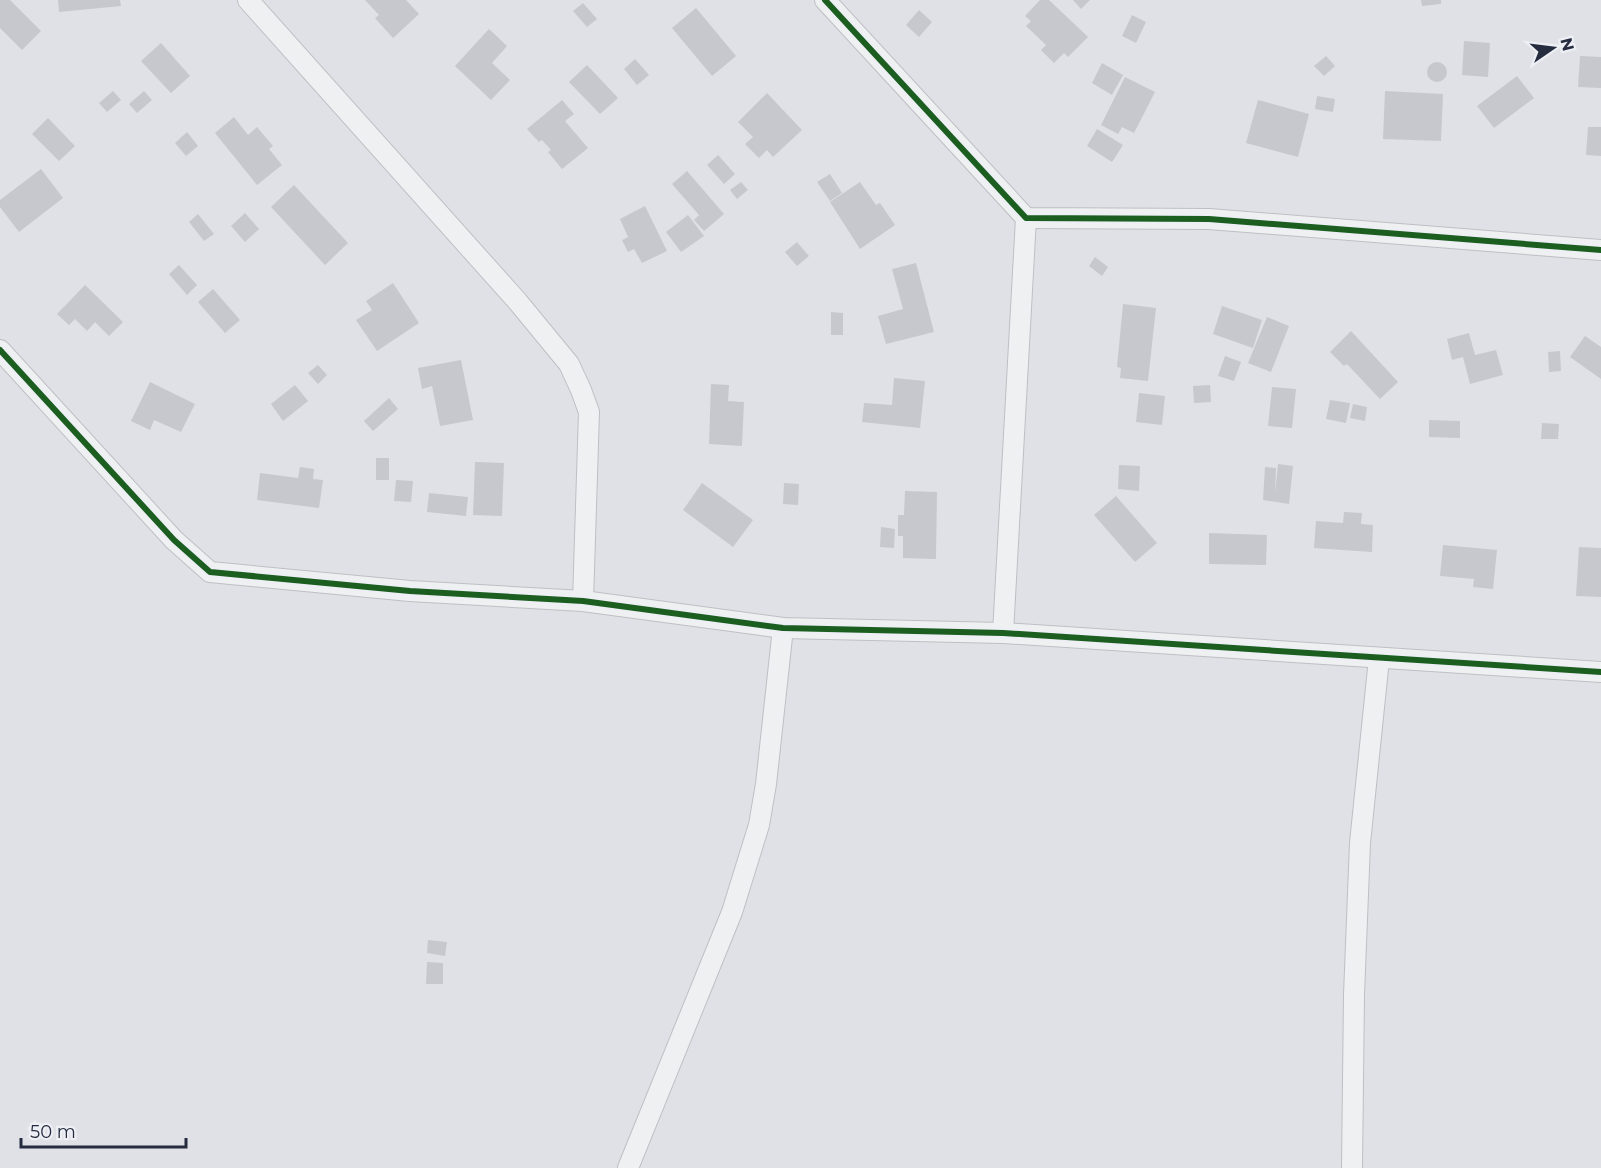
<svg xmlns="http://www.w3.org/2000/svg" width="1601" height="1168" viewBox="0 0 1601 1168" font-family="Montserrat,sans-serif">
	<style>
		.building { fill: #c6c8cd }
		.lines { fill: none; stroke-linecap: round; stroke-linejoin: round }
		.minor-casing { stroke: #bebfc4; stroke-width: 22 }
		.minor { stroke: #eff0f2; stroke-width: 20 }
		.cycleway-casing { stroke: #edeff5; stroke-width: 10 }
		.cycleway { stroke: #1b5e20; stroke-width: 6 }
	</style>
	<rect width="100%" height="100%" fill="#e0e1e6"/>
	<g class="building">
		<path d="M 0,0 L 10,0 L 41,31 L 22,50 L 0,28 Z"/>
		<path d="M 58,0 L 120,0 L 121,6 L 59,12 Z"/>
		<path d="M 365,0 L 406,0 L 419,14 L 393,38 L 375,18 L 379,15 Z"/>
		<path d="M 1040,0 L 1049,0 L 1088,37 L 1068,57 L 1064,53 L 1054,63 L 1041,50 L 1046,45 L 1026,26 L 1031,21 L 1025,16 Z"/>
		<path d="M 1073,0 L 1090,0 L 1081,9 Z"/>
		<path d="M 1421,0 L 1441,0 L 1441,4 L 1422,6 Z"/>
		<path d="M 583,3 L 597,19 L 587,27 L 573,11 Z"/>
		<path d="M 696,8 L 736,56 L 712,76 L 672,28 Z"/>
		<path d="M 919,10 L 932,22 L 919,37 L 906,25 Z"/>
		<path d="M 1132,15 L 1146,22 L 1136,43 L 1122,36 Z"/>
		<path d="M 489,29 L 507,46 L 492,63 L 510,80 L 491,100 L 455,66 Z"/>
		<path d="M 1464,41 L 1490,43 L 1488,77 L 1462,75 Z"/>
		<path d="M 161,43 L 190,76 L 171,93 L 141,61 Z"/>
		<path d="M 1326,56 L 1335,66 L 1324,76 L 1314,66 Z"/>
		<path d="M 1580,56 L 1601,57 L 1601,88 L 1578,87 Z"/>
		<path d="M 635,59 L 649,75 L 637,85 L 624,69 Z"/>
		<circle cx="1437" cy="72" r="10"/>
		<path d="M 1102,63 L 1123,75 L 1112,95 L 1092,83 Z"/>
		<path d="M 587,65 L 618,98 L 600,114 L 569,82 Z"/>
		<path d="M 1517,76 L 1534,98 L 1494,128 L 1477,106 Z"/>
		<path d="M 1125,77 L 1155,92 L 1134,133 L 1122,127 L 1118,134 L 1101,125 Z"/>
		<path d="M 113,91 L 121,100 L 107,112 L 99,103 Z"/>
		<path d="M 144,91 L 152,100 L 137,113 L 129,104 Z"/>
		<path d="M 1385,91 L 1443,94 L 1441,141 L 1383,139 Z"/>
		<path d="M 767,93 L 802,130 L 773,157 L 767,150 L 759,158 L 745,144 L 753,137 L 738,122 Z"/>
		<path d="M 1317,96 L 1335,99 L 1333,112 L 1315,109 Z"/>
		<path d="M 562,100 L 574,114 L 565,121 L 588,148 L 562,169 L 548,152 L 551,150 L 542,140 L 539,142 L 527,129 Z"/>
		<path d="M 1258,100 L 1309,114 L 1298,157 L 1246,143 Z"/>
		<path d="M 234,117 L 248,135 L 257,127 L 273,146 L 269,149 L 282,165 L 257,185 L 215,133 Z"/>
		<path d="M 48,118 L 75,146 L 59,161 L 32,134 Z"/>
		<path d="M 1588,127 L 1601,127 L 1601,156 L 1586,155 Z"/>
		<path d="M 1097,129 L 1123,145 L 1112,162 L 1087,146 Z"/>
		<path d="M 187,132 L 198,146 L 186,156 L 175,143 Z"/>
		<path d="M 718,155 L 735,174 L 724,184 L 707,165 Z"/>
		<path d="M 41,169 L 63,198 L 19,232 L 0,207 L 0,200 Z"/>
		<path d="M 687,171 L 724,214 L 704,231 L 694,220 L 699,215 L 672,184 Z"/>
		<path d="M 830,174 L 842,193 L 830,201 L 817,182 Z"/>
		<path d="M 741,182 L 748,190 L 737,199 L 730,190 Z"/>
		<path d="M 860,182 L 876,205 L 880,203 L 895,225 L 860,249 L 830,202 Z"/>
		<path d="M 294,185 L 348,243 L 325,265 L 271,207 Z"/>
		<path d="M 645,206 L 667,251 L 642,263 L 634,249 L 628,252 L 622,240 L 628,237 L 620,219 Z"/>
		<path d="M 245,213 L 259,229 L 245,242 L 231,226 Z"/>
		<path d="M 198,214 L 214,234 L 204,241 L 189,222 Z"/>
		<path d="M 688,215 L 704,236 L 681,252 L 666,232 Z"/>
		<path d="M 797,242 L 809,256 L 797,266 L 785,252 Z"/>
		<path d="M 1095,257 L 1108,267 L 1102,276 L 1089,266 Z"/>
		<path d="M 916,263 L 934,332 L 886,344 L 878,316 L 903,309 L 892,269 Z"/>
		<path d="M 179,265 L 197,285 L 187,295 L 169,274 Z"/>
		<path d="M 393,283 L 419,323 L 377,351 L 356,320 L 372,310 L 366,301 Z"/>
		<path d="M 85,285 L 123,322 L 109,336 L 95,322 L 87,331 L 75,319 L 69,325 L 57,314 Z"/>
		<path d="M 213,289 L 240,320 L 225,333 L 198,302 Z"/>
		<path d="M 1123,304 L 1156,308 L 1148,381 L 1120,378 L 1121,368 L 1117,367 Z"/>
		<path d="M 1222,306 L 1262,320 L 1253,348 L 1213,334 Z"/>
		<path d="M 831,312 L 843,313 L 843,335 L 831,335 Z"/>
		<path d="M 1267,317 L 1289,326 L 1271,372 L 1248,363 Z"/>
		<path d="M 1351,331 L 1398,382 L 1380,399 L 1347,364 L 1344,366 L 1330,352 Z"/>
		<path d="M 1469,333 L 1475,355 L 1496,350 L 1503,375 L 1470,384 L 1463,357 L 1452,360 L 1447,339 Z"/>
		<path d="M 1585,336 L 1601,347 L 1601,379 L 1570,357 Z"/>
		<path d="M 1560,351 L 1561,371 L 1549,372 L 1548,352 Z"/>
		<path d="M 1225,356 L 1241,362 L 1234,381 L 1218,376 Z"/>
		<path d="M 461,360 L 473,420 L 440,426 L 432,386 L 422,389 L 418,368 Z"/>
		<path d="M 318,365 L 327,375 L 318,384 L 308,373 Z"/>
		<path d="M 894,378 L 925,381 L 920,428 L 862,422 L 864,403 L 892,405 Z"/>
		<path d="M 150,382 L 195,404 L 181,432 L 154,420 L 150,430 L 131,421 Z"/>
		<path d="M 711,384 L 729,385 L 728,401 L 744,402 L 742,446 L 709,444 Z"/>
		<path d="M 295,385 L 308,401 L 283,421 L 271,404 Z"/>
		<path d="M 1210,385 L 1211,402 L 1194,403 L 1193,386 Z"/>
		<path d="M 1272,387 L 1296,389 L 1292,428 L 1268,426 Z"/>
		<path d="M 1139,393 L 1165,396 L 1162,425 L 1136,422 Z"/>
		<path d="M 389,398 L 398,409 L 373,431 L 364,421 Z"/>
		<path d="M 1330,400 L 1350,403 L 1346,423 L 1326,419 Z"/>
		<path d="M 1353,404 L 1367,407 L 1365,421 L 1350,418 Z"/>
		<path d="M 1429,420 L 1460,421 L 1460,438 L 1429,437 Z"/>
		<path d="M 1542,423 L 1559,424 L 1558,439 L 1541,439 Z"/>
		<rect x="376" y="458" width="13" height="22"/>
		<path d="M 475,462 L 504,463 L 502,516 L 473,515 Z"/>
		<path d="M 1278,464 L 1293,466 L 1289,504 L 1263,500 L 1265,467 L 1276,468 L 1275,494 Z"/>
		<path d="M 1119,465 L 1140,466 L 1139,491 L 1118,489 Z"/>
		<path d="M 300,467 L 314,469 L 313,479 L 323,480 L 319,508 L 257,500 L 260,473 L 298,478 Z"/>
		<path d="M 396,480 L 413,481 L 411,502 L 394,501 Z"/>
		<path d="M 702,483 L 753,520 L 733,547 L 683,510 Z"/>
		<path d="M 784,483 L 799,484 L 798,505 L 783,504 Z"/>
		<path d="M 905,491 L 937,492 L 936,559 L 903,558 L 903,536 L 898,536 L 898,515 L 904,515 Z"/>
		<path d="M 429,493 L 468,497 L 466,516 L 427,512 Z"/>
		<path d="M 1116,496 L 1157,543 L 1135,562 L 1094,515 Z"/>
		<path d="M 1344,512 L 1362,513 L 1361,524 L 1373,525 L 1372,552 L 1314,548 L 1316,521 L 1343,523 Z"/>
		<path d="M 881,527 L 895,529 L 894,548 L 880,547 Z"/>
		<path d="M 1209,533 L 1267,535 L 1266,565 L 1209,564 Z"/>
		<path d="M 1443,545 L 1497,550 L 1493,589 L 1473,587 L 1474,579 L 1440,576 Z"/>
		<path d="M 1579,547 L 1601,548 L 1601,597 L 1576,596 Z"/>
		<path d="M 428,940 L 447,942 L 445,956 L 427,953 Z"/>
		<path d="M 427,962 L 443,963 L 443,984 L 426,984 Z"/>
	</g>
	<g class="lines">
		<defs>
			<g id="minor">
				<path d="M 248,0 L 518,302 L 569,364 L 581,390 L 589,412 L 583,601"/>
				<path d="M 825,0 L 1026,218 L 1209,219 L 1601,250"/>
				<path d="M 0,350 L 174,540 L 210,572 L 410,591 L 583,601 L 783,628 L 1003,633 L 1601,672"/>
				<path d="M 1003,633 L 1026,218"/>
				<path d="M 628,1168 L 732,912 L 759,825 L 766,784 L 783,628"/>
				<path d="M 1352,1168 L 1354,995 L 1360,843 L 1379,659"/>
			</g>
		</defs>
		<use href="#minor" class="minor-casing"/>
		<use href="#minor" class="minor"/>
		<defs>
			<g id="cycleway">
				<path d="M 825,0 L 1026,218 L 1209,219 L 1601,250"/>
				<path d="M 0,350 L 174,540 L 210,572 L 410,591 L 583,601 L 783,628 L 1003,633 L 1601,672"/>
			</g>
		</defs>
		<use href="#cycleway" class="cycleway-casing"/>
		<use href="#cycleway" class="cycleway"/>
	</g>
	<g transform="translate(1553 48) rotate(76)" stroke="#edeff5" stroke-width="4.5" paint-order="stroke">
	<path d="M0-4.5L10 22L0 15L-10 22Z" fill="#262c3f"/>
	<text y="-9" font-size="16" font-weight="bold" text-anchor="middle" fill="#262c3f">N</text>
	</g>
	<path d="M21 1138v9h165v-9" fill="none" stroke="#262c3f" stroke-width="3"/>
	<text x="30" y="1138" font-size="18" fill="#262c3f" stroke="#edeff5" stroke-width="4.5" paint-order="stroke">50 m</text>
</svg>
